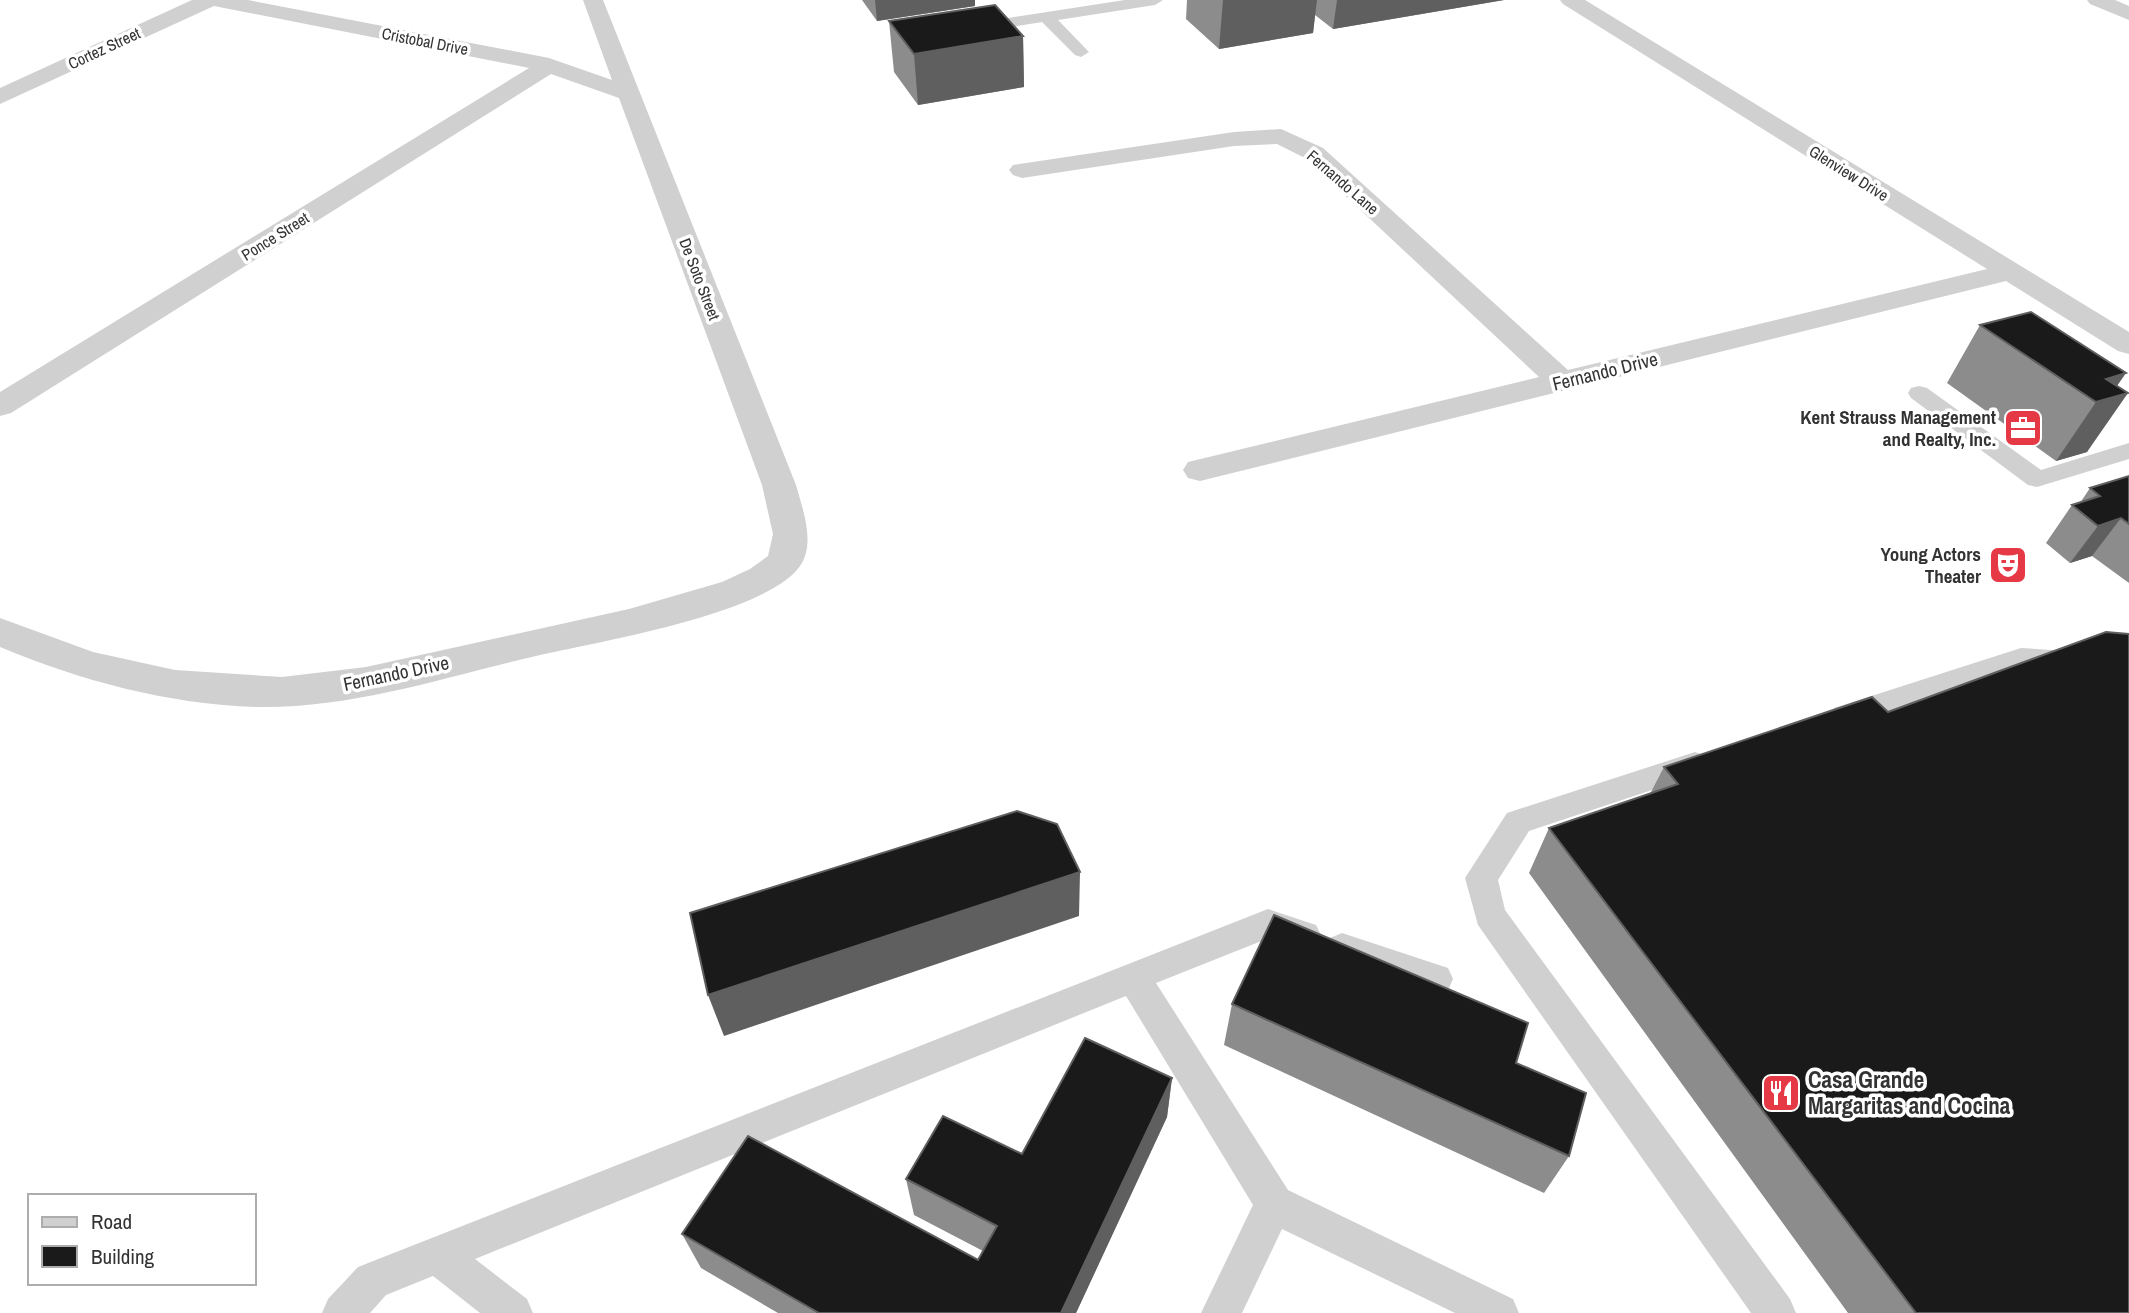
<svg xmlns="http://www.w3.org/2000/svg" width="2129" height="1313" viewBox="0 0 2129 1313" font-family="'Archivo Narrow',sans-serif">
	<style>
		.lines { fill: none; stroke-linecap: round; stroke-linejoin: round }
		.service { fill: #d0d0d0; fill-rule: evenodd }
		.minor { fill: #d0d0d0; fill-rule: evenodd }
		.wall { fill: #8c8c8c }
		.shaded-wall { fill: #5f5f5f }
		.building { fill: #1a1a1a; stroke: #5f5f5f; stroke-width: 2 }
		.labels { text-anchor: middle; stroke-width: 7; stroke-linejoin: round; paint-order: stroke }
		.far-street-label { font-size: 16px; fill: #333; stroke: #fff }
		.street-label { font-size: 19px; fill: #333; stroke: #fff }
		.poi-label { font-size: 19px; font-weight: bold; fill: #333; stroke: #fff; text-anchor: end }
		.near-poi-label { font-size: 23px; font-weight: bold; fill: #333; stroke: #fff; text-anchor: start }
	</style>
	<rect width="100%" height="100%" fill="#fff"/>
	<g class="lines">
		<g class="service">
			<path d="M 1125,0 L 1163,0 L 1155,5 L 1058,20 L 1089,52 L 1081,57 L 1075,55 L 1042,22 L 975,33 L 967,28 L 975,23 Z"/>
			<path d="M 1919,386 L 1927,388 L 2041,470 L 2129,443 L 2129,459 L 2037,487 L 2028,485 L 1911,398 L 1908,393 L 1911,388 Z"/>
			<path d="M 2021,648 L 2129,655 L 2129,675 L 2022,668 L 1844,727 L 1834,724 L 1829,716 L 1834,708 Z"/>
			<path d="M 1695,752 L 1706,756 L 1710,764 L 1706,772 L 1529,831 L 1498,880 L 1505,910 L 1790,1299 L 1796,1313 L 1751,1313 L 1478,925 L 1465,878 L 1507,813 Z"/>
			<path d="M 1268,909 L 1316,925 L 1321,935 L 1316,945 L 1304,950 L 1269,938 L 1156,983 L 1288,1190 L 1513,1299 L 1519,1313 L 1455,1313 L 1282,1229 L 1242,1313 L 1201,1313 L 1253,1205 L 1126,996 L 475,1259 L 527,1299 L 533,1313 L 480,1313 L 433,1276 L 386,1295 L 370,1313 L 322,1313 L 328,1299 L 358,1267 Z"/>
			<path d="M 1342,933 L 1448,968 L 1453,979 L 1448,990 L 1436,994 L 1330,958 L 1325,948 L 1330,938 Z"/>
		</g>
		<g class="minor">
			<path d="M 192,0 L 248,0 L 549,58 L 612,80 L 583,0 L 603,0 L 796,485 C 803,511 818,548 796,571 C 753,617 596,642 532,657 C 442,678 350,709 256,707 C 167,704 82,681 0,647 L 0,618 L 93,652 L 175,670 L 282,677 L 366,667 L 629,609 L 722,582 L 750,569 L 768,556 L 773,534 L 762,485 L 619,98 L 551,74 L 11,413 L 0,416 L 0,392 L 529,68 L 214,6 L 0,104 L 0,88 Z"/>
			<path d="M 1560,0 L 1585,0 L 2129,332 L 2129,354 L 2118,351 L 2006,281 L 1200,481 L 1188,478 L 1183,470 L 1188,462 L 1539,377 L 1305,158 L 1277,144 L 1234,146 L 1022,178 L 1013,175 L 1009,170 L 1013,165 L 1234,132 L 1281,129 L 1323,148 L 1568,370 L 1987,269 L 1563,4 Z"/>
			<path d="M 2087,0 L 2115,0 L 2129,6 L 2129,20 L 2090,4 Z"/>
		</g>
	</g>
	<g class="wall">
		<path d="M 862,0 L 975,0 L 975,6 L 877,21 Z"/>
		<path d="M 1187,0 L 1504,0 L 1333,29 L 1315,15 L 1313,33 L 1219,49 L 1186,19 Z"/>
		<path d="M 889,21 L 1023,36 L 1024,87 L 918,105 L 894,72 Z"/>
		<path d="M 1980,325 L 2117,386 L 2087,452 L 2056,461 L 1947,383 Z"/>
		<path d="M 2129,476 L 2129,583 L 2092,556 L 2070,563 L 2046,543 L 2072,505 L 2080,503 L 2090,488 Z"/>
		<path d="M 1664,767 L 2129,1313 L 1848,1313 L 1529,873 L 1549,828 L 1650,794 Z"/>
		<path d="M 1232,1004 L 1516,1063 L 1569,1156 L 1544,1193 L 1224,1045 Z"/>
		<path d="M 1172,1078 L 1167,1117 L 1076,1313 L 778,1313 L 701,1268 L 682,1234 L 978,1260 L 983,1251 L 914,1215 L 906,1179 L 1022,1154 Z"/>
	</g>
	<g class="shaded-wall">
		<path d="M 875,0 L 975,0 L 975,6 L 877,21 Z"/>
		<path d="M 1223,0 L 1317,0 L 1313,33 L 1219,49 Z"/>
		<path d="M 1337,0 L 1504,0 L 1333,29 Z"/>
		<path d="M 1023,36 L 1024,87 L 918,105 L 914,54 Z"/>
		<path d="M 2126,373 L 2108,399 L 2128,393 L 2087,452 L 2056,461 L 2096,402 L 2106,379 Z"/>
		<path d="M 2121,518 L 2092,556 L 2070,563 L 2098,526 Z"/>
		<path d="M 1080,872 L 1079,916 L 724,1036 L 708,995 Z"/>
		<path d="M 1172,1078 L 1167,1117 L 1076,1313 L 1061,1313 Z"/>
	</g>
	<g class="building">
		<path d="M 995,5 L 1023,36 L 914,54 L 889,21 Z"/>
		<path d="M 2031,312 L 2126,373 L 2106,379 L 2128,393 L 2096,402 L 1980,325 Z"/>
		<path d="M 2129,476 L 2129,524 L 2121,518 L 2098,526 L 2072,505 L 2100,496 L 2090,488 Z"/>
		<path d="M 2106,632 L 2129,634 L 2129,1313 L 1916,1313 L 1549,828 L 1678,784 L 1664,767 L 1872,697 L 1888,712 Z"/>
		<path d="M 1017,811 L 1057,824 L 1080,872 L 708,995 L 690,913 Z"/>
		<path d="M 1274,915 L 1528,1023 L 1516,1063 L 1586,1093 L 1569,1156 L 1232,1004 Z"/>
		<path d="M 1085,1038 L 1172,1078 L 1061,1313 L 819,1313 L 682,1234 L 748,1136 L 978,1260 L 997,1226 L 906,1179 L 943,1116 L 1022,1154 Z"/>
	</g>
	<defs>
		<symbol id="office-square" viewBox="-11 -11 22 22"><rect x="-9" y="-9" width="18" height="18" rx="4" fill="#e63946" stroke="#fff"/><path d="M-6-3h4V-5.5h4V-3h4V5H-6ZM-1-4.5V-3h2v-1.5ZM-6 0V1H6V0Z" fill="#fff"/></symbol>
		<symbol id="theatre-square" viewBox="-11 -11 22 22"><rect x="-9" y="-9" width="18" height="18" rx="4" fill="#e63946" stroke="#fff"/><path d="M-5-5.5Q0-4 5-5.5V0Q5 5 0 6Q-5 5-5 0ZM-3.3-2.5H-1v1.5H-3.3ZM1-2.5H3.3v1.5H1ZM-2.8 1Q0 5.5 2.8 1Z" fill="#fff"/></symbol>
		<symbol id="restaurant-square" viewBox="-11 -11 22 22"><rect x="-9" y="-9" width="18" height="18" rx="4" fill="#e63946" stroke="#fff"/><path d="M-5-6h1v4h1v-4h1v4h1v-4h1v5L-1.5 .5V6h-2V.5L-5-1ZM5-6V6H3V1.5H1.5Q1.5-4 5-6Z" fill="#fff"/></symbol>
	</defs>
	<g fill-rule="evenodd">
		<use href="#office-square" x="2001" y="406" width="44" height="44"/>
		<use href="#theatre-square" x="1986" y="543" width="44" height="44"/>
		<use href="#restaurant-square" x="1759" y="1071" width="44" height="44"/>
	</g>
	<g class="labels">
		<g class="far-street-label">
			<text transform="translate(425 41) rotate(11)" y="6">Cristobal Drive</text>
			<text transform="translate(104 48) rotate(-25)" y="6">Cortez Street</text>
			<text transform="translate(1849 173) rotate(32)" y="6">Glenview Drive</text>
			<text transform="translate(1343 182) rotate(41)" y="6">Fernando Lane</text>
			<text transform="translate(275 236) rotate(-32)" y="6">Ponce Street</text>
			<text transform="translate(700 279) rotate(69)" y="6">De Soto Street</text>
		</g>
		<g class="street-label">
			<text transform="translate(1605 371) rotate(-14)" y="7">Fernando Drive</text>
			<text transform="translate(396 673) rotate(-12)" y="7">Fernando Drive</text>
		</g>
		<g class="poi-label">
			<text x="1996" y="424">Kent Strauss Management<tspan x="1996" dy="22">and Realty, Inc.</tspan></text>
			<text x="1981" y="561">Young Actors<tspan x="1981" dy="22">Theater</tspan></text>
		</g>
		<g class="near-poi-label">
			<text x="1808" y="1088">Casa Grande<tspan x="1808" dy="26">Margaritas and Cocina</tspan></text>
		</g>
	</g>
	<rect x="28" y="1194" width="228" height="91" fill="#ffffff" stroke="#adadad" stroke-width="2"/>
	<rect x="42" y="1217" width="35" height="10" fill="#d0d0d0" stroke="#adadad" stroke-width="2"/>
	<text x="91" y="1229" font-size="21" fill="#333333">Road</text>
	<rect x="42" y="1246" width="35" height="21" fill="#1a1a1a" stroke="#adadad" stroke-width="2"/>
	<text x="91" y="1264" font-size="21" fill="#333333">Building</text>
</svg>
